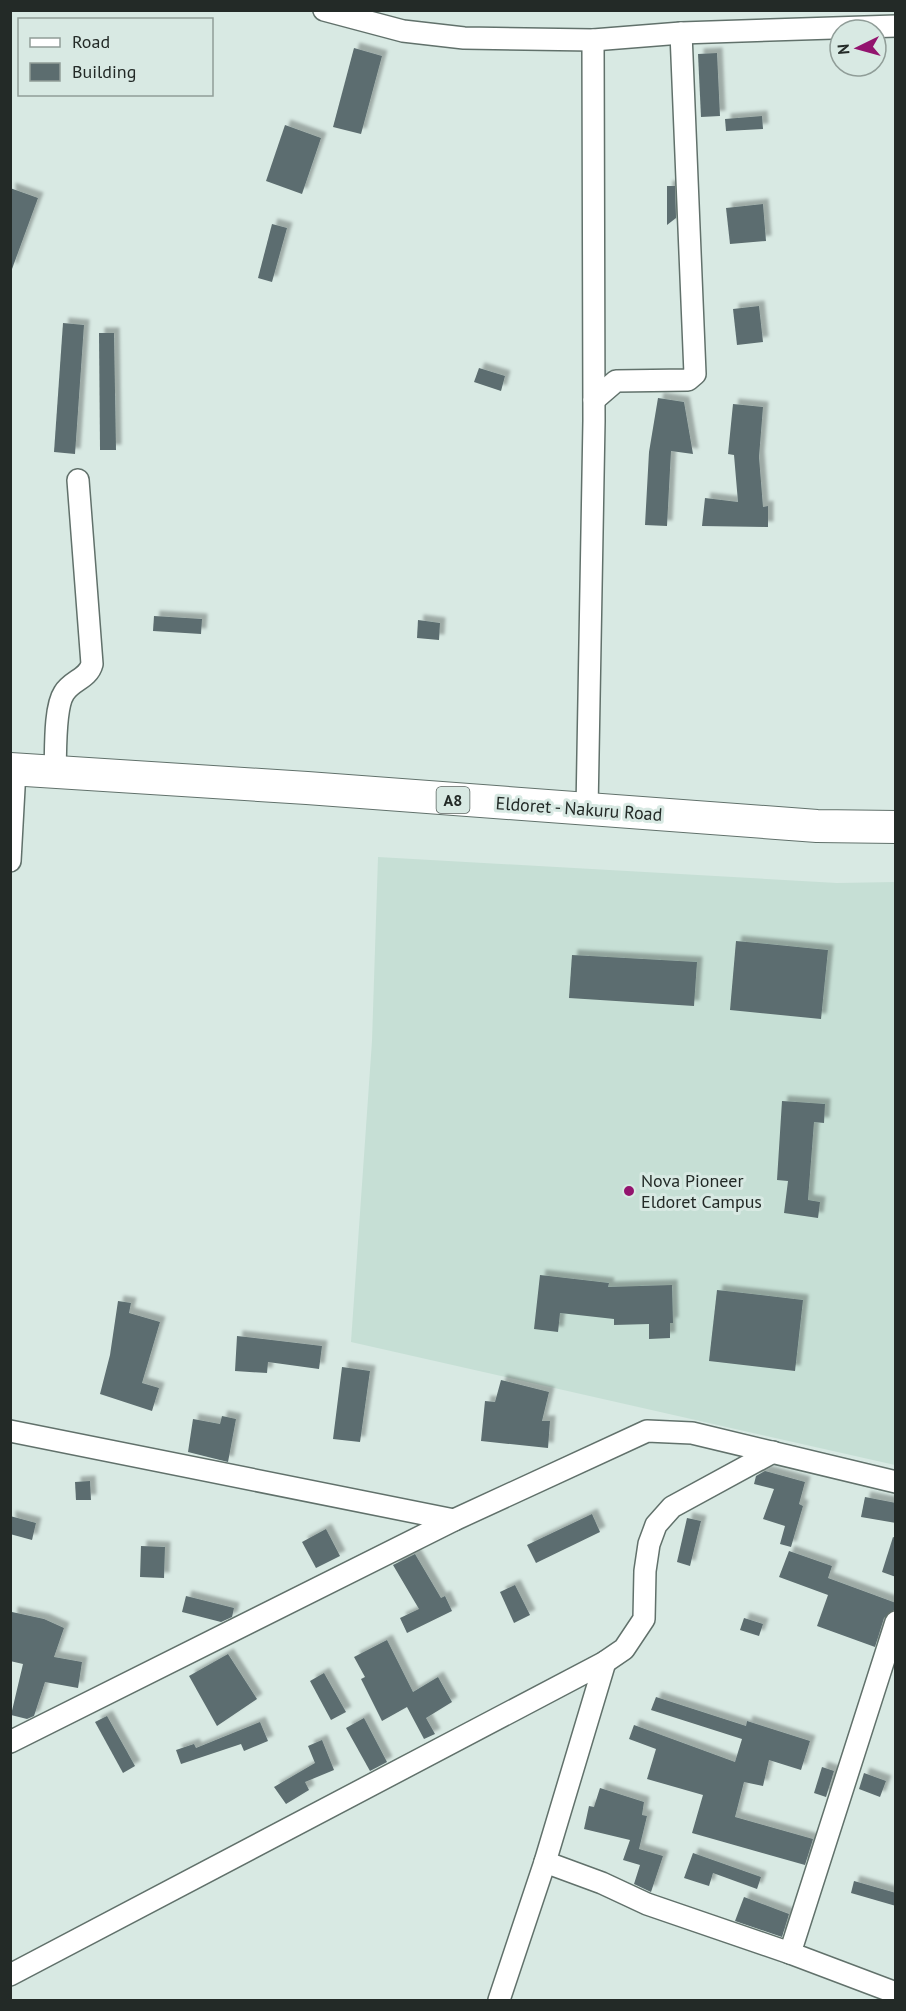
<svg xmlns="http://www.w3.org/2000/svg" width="906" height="2011" viewBox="0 0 906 2011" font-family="'PT Sans',sans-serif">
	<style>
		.built { fill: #c6dfd5 }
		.building { fill: #5c6d6f; filter: url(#shadow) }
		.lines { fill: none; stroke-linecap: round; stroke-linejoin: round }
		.minor-casing { stroke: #61716b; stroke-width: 24 }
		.highway-casing { stroke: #61716b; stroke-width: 34 }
		.minor { stroke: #fff; stroke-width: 21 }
		.highway { stroke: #fff; stroke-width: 32 }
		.poi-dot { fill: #93146e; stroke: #d8e9e3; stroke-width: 2 }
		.labels { text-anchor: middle; stroke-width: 6; stroke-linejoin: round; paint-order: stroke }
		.shield { fill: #d8e9e3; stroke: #59635f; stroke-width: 1.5 }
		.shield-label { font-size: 16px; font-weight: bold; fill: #232a27 }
		.street-label { font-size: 18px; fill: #232a27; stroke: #d8e9e3 }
		.poi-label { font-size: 18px; fill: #232a27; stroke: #d8e9e3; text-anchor: start }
	</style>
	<defs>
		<filter id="shadow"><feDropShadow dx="5.5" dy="-5.5" stdDeviation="1.5" flood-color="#0004"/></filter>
	</defs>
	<rect width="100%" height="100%" fill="#d8e9e3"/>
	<path class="built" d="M 378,857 L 837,883 L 895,882 L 895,1465 L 351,1342 L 372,1041 Z"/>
	<g class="building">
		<path d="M 354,48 L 382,56 L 361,134 L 333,127 Z"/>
		<path d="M 717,53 L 720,116 L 701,117 L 698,54 Z"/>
		<path d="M 762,116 L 763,129 L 726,131 L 725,119 Z"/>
		<path d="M 285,125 L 321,138 L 302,194 L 266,181 Z"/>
		<path d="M 667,186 L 675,186 L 676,218 L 667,225 Z"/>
		<path d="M 10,188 L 38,198 L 12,269 L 10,269 Z"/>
		<path d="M 763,204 L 766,241 L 730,244 L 726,208 Z"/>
		<path d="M 272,224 L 287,228 L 272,282 L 258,278 Z"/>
		<path d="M 759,306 L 763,342 L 737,345 L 733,309 Z"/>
		<path d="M 63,323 L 84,325 L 75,454 L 54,452 Z"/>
		<path d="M 99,333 L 114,333 L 116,450 L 100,450 Z"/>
		<path d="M 479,368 L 505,376 L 501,391 L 474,382 Z"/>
		<path d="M 658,398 L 684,402 L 693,454 L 671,451 L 667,526 L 645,525 L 649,452 Z"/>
		<path d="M 733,404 L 763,407 L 759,457 L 763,507 L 768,506 L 768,527 L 702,526 L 705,498 L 738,502 L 734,455 L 728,454 Z"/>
		<path d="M 154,616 L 202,619 L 201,634 L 153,631 Z"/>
		<path d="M 418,620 L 440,623 L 439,640 L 417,638 Z"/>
		<path d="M 736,941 L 828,950 L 821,1019 L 730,1010 Z"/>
		<path d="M 572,955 L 697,962 L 694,1006 L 569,998 Z"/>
		<path d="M 782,1101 L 825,1104 L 824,1123 L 814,1122 L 808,1200 L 820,1202 L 818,1218 L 784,1213 L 788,1181 L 777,1180 Z"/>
		<path d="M 540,1275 L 609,1283 L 608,1287 L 672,1285 L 673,1323 L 670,1323 L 670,1338 L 649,1339 L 649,1324 L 614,1325 L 614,1319 L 560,1313 L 558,1332 L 534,1329 Z"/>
		<path d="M 717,1290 L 803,1300 L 795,1371 L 709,1361 Z"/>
		<path d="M 118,1301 L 131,1303 L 129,1313 L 160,1322 L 142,1383 L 159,1388 L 152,1411 L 100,1394 L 110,1355 Z"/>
		<path d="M 237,1336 L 322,1346 L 319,1369 L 268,1362 L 267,1373 L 235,1371 Z"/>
		<path d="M 342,1367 L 370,1371 L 360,1442 L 333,1439 Z"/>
		<path d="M 501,1380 L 549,1392 L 542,1421 L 550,1421 L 548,1448 L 481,1441 L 485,1401 L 495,1402 Z"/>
		<path d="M 222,1416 L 236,1419 L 228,1462 L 188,1452 L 193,1419 L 220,1424 Z"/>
		<path d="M 765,1471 L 805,1482 L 799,1504 L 803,1506 L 791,1547 L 780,1544 L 785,1526 L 763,1519 L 774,1489 L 754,1484 L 756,1476 Z"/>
		<path d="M 90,1481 L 91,1500 L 76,1500 L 75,1482 Z"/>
		<path d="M 865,1497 L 896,1503 L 896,1523 L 861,1517 Z"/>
		<path d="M 592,1514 L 600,1532 L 536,1563 L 527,1545 Z"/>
		<path d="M 10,1516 L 36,1523 L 32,1540 L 10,1534 Z"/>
		<path d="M 687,1518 L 701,1521 L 690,1566 L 677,1562 Z"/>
		<path d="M 326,1529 L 340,1556 L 316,1568 L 302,1542 Z"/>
		<path d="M 893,1537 L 896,1538 L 896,1577 L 882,1572 Z"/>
		<path d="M 141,1546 L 165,1547 L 164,1578 L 140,1577 Z"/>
		<path d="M 789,1551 L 832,1566 L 828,1578 L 896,1603 L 894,1610 L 884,1618 L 875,1647 L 817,1626 L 828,1595 L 779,1577 Z"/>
		<path d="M 415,1554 L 441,1598 L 445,1596 L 452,1611 L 407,1633 L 400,1618 L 419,1609 L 393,1565 Z"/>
		<path d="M 515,1585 L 530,1615 L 514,1623 L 500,1592 Z"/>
		<path d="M 186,1596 L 234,1608 L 232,1617 L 221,1622 L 182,1612 Z"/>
		<path d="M 12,1612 L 44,1619 L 64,1628 L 54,1657 L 82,1662 L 78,1688 L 45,1682 L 34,1716 L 27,1719 L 11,1715 L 23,1664 L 10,1661 Z"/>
		<path d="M 744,1618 L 763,1624 L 759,1636 L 740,1630 Z"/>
		<path d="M 387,1640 L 413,1692 L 438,1677 L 452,1702 L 426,1718 L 435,1734 L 424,1739 L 407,1707 L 382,1721 L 361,1679 L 365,1677 L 354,1657 Z"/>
		<path d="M 228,1654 L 257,1699 L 217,1726 L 189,1676 Z"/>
		<path d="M 324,1673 L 346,1712 L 331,1720 L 310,1681 Z"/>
		<path d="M 656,1697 L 746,1726 L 747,1721 L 810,1741 L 801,1770 L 769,1760 L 763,1786 L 744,1782 L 735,1817 L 813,1839 L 805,1865 L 692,1833 L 703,1795 L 647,1779 L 656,1749 L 629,1739 L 634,1725 L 735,1762 L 742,1739 L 651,1710 Z"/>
		<path d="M 107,1716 L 135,1766 L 123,1773 L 95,1722 Z"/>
		<path d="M 364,1718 L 387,1762 L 370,1771 L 346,1728 Z"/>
		<path d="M 260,1722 L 268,1741 L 244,1751 L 241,1744 L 181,1764 L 176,1750 L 194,1744 L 196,1748 Z"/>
		<path d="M 322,1740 L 334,1770 L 305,1782 L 309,1790 L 286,1804 L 274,1787 L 315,1763 L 308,1746 Z"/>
		<path d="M 822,1767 L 834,1771 L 826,1797 L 814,1793 Z"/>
		<path d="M 864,1773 L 886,1781 L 880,1797 L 859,1789 Z"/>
		<path d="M 600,1788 L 644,1802 L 642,1815 L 647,1816 L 639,1849 L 663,1856 L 651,1892 L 634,1884 L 640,1865 L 623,1860 L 630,1840 L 584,1829 L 589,1806 L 594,1807 Z"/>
		<path d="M 693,1853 L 761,1877 L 757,1889 L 713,1873 L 709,1886 L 684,1878 Z"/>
		<path d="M 854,1881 L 896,1893 L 896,1906 L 851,1893 Z"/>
		<path d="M 744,1897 L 789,1914 L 782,1937 L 735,1921 Z"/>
	</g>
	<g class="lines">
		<defs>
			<g id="minor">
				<path d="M 324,10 L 403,31 L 464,38 L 593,40 L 681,33 L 896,26"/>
				<path d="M 594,400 L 616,381 L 688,380 L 695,374 L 681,33"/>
				<path d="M 55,772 C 56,753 54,708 64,693 C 72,680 88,679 92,664 L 78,480"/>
				<path d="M 587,810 L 594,421 L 593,40"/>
				<path d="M 10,861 L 15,770"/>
				<path d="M 10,1431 L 454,1520"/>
				<path d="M 896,1622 L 790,1953 L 896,1993"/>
				<path d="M 605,1662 L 545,1862 L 602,1883 L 647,1904 L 790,1953"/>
				<path d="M 10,1742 L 454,1520 L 647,1431 L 692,1433 L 896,1482"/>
				<path d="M 10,1975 L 605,1662 L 624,1649 L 644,1619 L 645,1571 L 649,1544 L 656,1525 L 672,1507 L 773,1452"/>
				<path d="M 499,2000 L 545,1862"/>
			</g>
			<path id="highway" d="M 10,769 L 307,788 L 817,826 L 896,827"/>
		</defs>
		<use href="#minor" class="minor-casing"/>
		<use href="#highway" class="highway-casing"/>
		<use href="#minor" class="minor"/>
		<use href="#highway" class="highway"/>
	</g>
	<circle class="poi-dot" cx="629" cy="1191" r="6"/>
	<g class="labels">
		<rect class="shield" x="436.5" y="787" width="33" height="26" rx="4.5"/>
		<g class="shield-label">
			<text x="453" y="806">A8</text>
		</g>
		<g class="street-label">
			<text transform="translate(579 809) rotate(4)" y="6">Eldoret - Nakuru Road</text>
		</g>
		<g class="poi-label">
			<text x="641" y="1187">Nova Pioneer<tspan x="641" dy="21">Eldoret Campus</tspan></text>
		</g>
	</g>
	<rect width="906" height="2011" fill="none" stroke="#232a27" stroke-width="24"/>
	<rect x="18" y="18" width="195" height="78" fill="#d8e9e3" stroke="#909d98" stroke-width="1.5"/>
	<rect x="30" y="38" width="30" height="9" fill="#ffffff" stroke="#909d98" stroke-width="1.5"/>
	<text x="72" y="48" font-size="18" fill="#232a27">Road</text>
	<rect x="30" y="63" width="30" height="18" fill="#5c6d6f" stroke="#909d98" stroke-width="1.5"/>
	<text x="72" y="78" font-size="18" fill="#232a27">Building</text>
	<g transform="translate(858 48) rotate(265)"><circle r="28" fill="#d8e9e3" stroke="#909d98" stroke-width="1.5"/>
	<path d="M0-4.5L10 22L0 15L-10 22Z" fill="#93146e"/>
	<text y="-9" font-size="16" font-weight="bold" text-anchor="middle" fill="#232a27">N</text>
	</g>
</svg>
